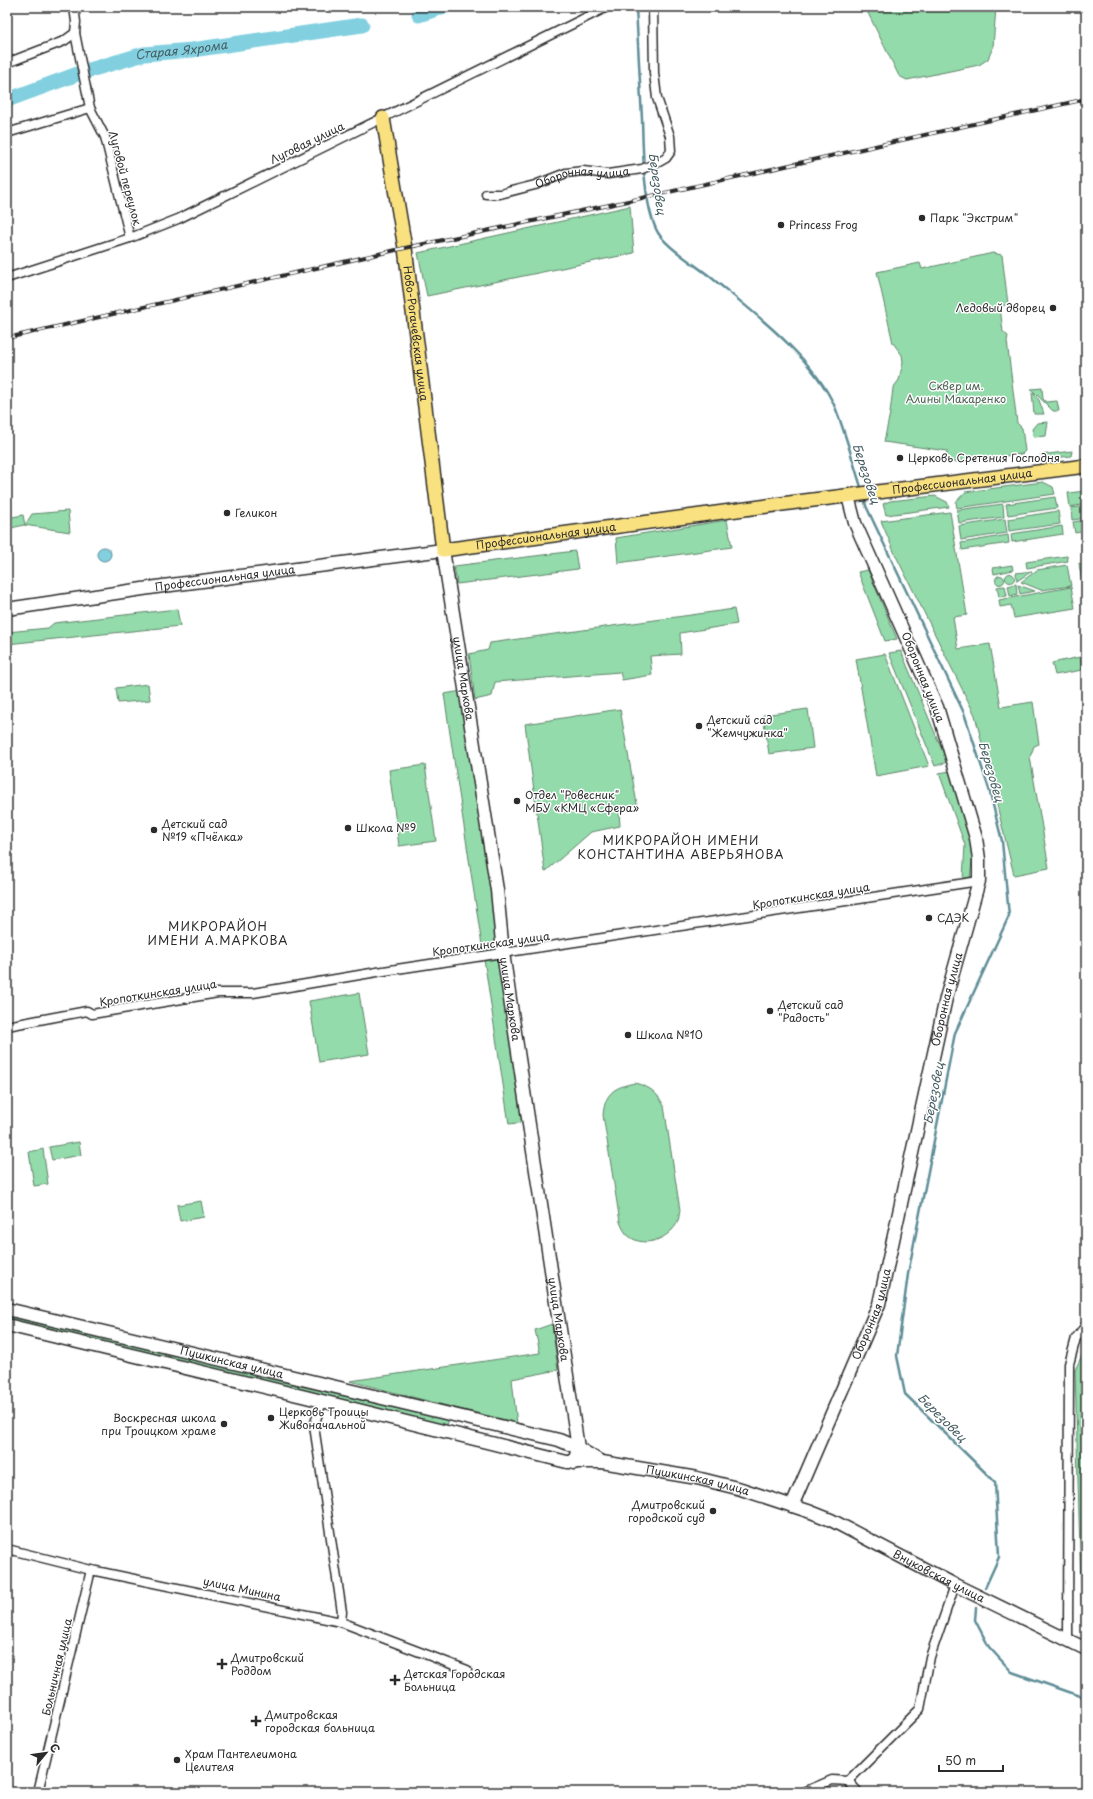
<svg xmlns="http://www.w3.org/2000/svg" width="1093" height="1799" viewBox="0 0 1093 1799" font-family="'Playpen Sans',sans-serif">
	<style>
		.green { fill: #93dbaa; stroke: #5f836a }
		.water { fill: #81cfdf; stroke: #5f8d97 }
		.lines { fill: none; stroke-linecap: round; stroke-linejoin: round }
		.stream { stroke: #5f8d97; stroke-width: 2.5 }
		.river { stroke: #81cfdf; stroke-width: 15 }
		.street-casing { stroke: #2b2b2b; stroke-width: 11 }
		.secondary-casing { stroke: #2b2b2b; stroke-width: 15 }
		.primary-casing { stroke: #2b2b2b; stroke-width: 16 }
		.street { stroke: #fff; stroke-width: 8 }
		.secondary { stroke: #fff; stroke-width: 12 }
		.primary { stroke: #fae180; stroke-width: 13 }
		.rail-casing { stroke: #2b2b2b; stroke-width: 4 }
		.rail { stroke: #fff; stroke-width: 2.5; stroke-dasharray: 8; stroke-linecap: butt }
		.poi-dot { fill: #2b2b2b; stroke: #fff; stroke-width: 1.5 }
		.labels { text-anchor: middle; stroke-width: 3; stroke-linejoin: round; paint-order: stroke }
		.street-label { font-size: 11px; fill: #2b2b2b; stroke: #fff }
		.poi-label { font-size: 11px; fill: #2b2b2b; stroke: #fff; text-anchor: start }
		.park-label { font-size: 11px; fill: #4a6051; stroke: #fff }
		.water-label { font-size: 12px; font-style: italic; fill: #455c61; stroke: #fff }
		.neighbourhood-label { font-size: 12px; letter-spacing: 1px; fill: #2b2b2b; stroke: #fff }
	</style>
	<rect width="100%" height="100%" fill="#fff"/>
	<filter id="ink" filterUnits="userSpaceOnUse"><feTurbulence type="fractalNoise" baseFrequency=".025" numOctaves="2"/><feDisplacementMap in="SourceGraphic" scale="8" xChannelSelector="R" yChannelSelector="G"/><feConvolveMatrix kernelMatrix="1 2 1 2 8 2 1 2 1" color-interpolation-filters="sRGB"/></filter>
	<g filter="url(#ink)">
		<g class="green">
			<path d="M 865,7 L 996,7 L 993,47 L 988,59 L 979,65 L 907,80 L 899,76 Z"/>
			<path d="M 630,206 L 634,253 L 427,296 L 418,253 Z"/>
			<path d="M 993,253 L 1002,255 L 1008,304 L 1000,307 L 1003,332 L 1008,336 L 1007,341 L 1017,423 L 1022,428 L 1025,451 L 1022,454 L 946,463 L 947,451 L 884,442 L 890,413 L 893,388 L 899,380 L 903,362 L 902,355 L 893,343 L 877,272 L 920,263 L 922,269 Z"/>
			<path d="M 1042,388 L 1043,399 L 1046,402 L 1057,401 L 1059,411 L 1053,411 L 1031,389 Z"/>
			<path d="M 1032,392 L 1039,400 L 1044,414 L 1034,414 Z"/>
			<path d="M 1048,422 L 1046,436 L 1034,437 L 1032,429 L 1037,423 Z"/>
			<path d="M 1072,451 L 1071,456 C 1060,457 1050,460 1040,455 Z"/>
			<path d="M 1043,482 L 1053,487 L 1055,494 L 957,508 L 956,502 L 965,492 Z"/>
			<path d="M 1086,491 L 1086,504 L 1070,507 L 1068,493 Z"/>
			<path d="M 935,496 L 947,502 L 949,507 L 886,515 L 883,504 L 890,501 Z"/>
			<path d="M 1055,497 L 1057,508 L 1008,515 L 1006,504 Z"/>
			<path d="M 1003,504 L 1004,517 L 959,523 L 957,510 Z"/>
			<path d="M 1086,506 L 1086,518 L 1072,520 L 1071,508 Z"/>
			<path d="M 68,511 L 70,532 L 24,525 L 7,529 L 7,518 L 23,515 L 25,525 L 32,514 Z"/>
			<path d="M 1058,511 L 1060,524 L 1009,531 L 1008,519 Z"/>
			<path d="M 950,512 L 967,615 L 953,617 L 958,649 L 990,644 L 1001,707 L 1033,702 L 1039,744 L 1034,746 L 1030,757 L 1049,868 L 1014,875 L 975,715 L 895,554 L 881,521 Z"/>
			<path d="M 1005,519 L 1007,533 L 961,540 L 959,526 Z"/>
			<path d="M 727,520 L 732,547 L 618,563 L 616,538 Z"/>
			<path d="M 1086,520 L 1086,531 L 1075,533 L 1073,522 Z"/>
			<path d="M 1062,526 L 1063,534 L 1012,542 L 1011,534 Z"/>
			<path d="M 1008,535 L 1009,543 L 962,550 L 961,543 Z"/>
			<path d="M 575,551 L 578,569 L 457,584 L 454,566 Z"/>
			<path d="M 1067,556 L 1068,561 L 1027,568 L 1026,562 Z"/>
			<path d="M 1079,563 L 1086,565 L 1086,584 L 1082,584 Z"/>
			<path d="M 1012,565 L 1013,570 L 994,574 L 993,568 Z"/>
			<path d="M 1067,565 L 1071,586 L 1041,590 L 1021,582 L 1037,570 Z"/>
			<path d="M 868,570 L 897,639 L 885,641 L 858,572 Z"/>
			<path d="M 1032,571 L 1017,581 L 1016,573 Z"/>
			<circle cx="1010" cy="578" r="4.5"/>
			<circle cx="1000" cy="580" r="4.5"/>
			<path d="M 1016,584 L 1017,594 L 1010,596 L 1008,586 Z"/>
			<path d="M 1018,585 L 1035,591 L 1020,594 Z"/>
			<path d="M 1005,586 L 1007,596 L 999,597 L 997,587 Z"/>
			<path d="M 1071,587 L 1075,608 L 1014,618 L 1011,605 L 1000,607 L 999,600 Z"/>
			<path d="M 177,609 L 180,626 L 7,644 L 7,632 L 48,628 L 54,623 Z"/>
			<path d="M 734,609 L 737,624 L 680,633 L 681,654 L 650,656 L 652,675 L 622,680 L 620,672 L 495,682 L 492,696 L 475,700 L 469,654 L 488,650 L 490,643 Z"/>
			<path d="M 901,651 L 947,762 L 935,766 L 889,653 Z"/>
			<path d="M 885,654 L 929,766 L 876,776 L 856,659 Z"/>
			<path d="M 1080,657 L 1082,670 L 1055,675 L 1052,663 Z"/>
			<path d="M 148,684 L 150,700 L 118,703 L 116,688 Z"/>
			<path d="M 462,691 L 525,1122 L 509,1124 L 444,694 Z"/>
			<path d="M 620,709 L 637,804 L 619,810 L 620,826 L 591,832 L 545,872 L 525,724 Z"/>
			<path d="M 808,709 L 813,748 L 769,754 L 763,715 Z"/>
			<path d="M 425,765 L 436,841 L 399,846 L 389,770 Z"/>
			<path d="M 950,771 L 974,842 L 970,880 L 963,879 L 965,845 L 939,773 Z"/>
			<path d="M 359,993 L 369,1054 L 319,1062 L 309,1001 Z"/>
			<path d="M 635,1083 C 650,1087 657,1092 664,1106 L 680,1210 C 679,1215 679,1221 676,1225 C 667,1239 645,1248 630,1237 C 625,1234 622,1227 620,1222 L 603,1115 C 605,1093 614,1087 635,1083 Z"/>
			<path d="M 79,1142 L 81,1155 L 52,1160 L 49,1147 Z"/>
			<path d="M 43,1149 L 48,1184 L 34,1186 L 29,1152 Z"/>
			<path d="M 201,1201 L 204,1217 L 180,1221 L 177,1205 Z"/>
			<path d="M 7,1312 L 449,1419 L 446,1428 L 7,1321 Z"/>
			<path d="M 552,1324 L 558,1370 L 512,1379 L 517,1424 L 350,1381 L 540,1353 L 535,1330 Z"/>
			<path d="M 1086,1347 L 1086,1628 L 1082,1626 L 1075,1370 Z"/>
		</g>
		<circle class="water" cx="104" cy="554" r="7"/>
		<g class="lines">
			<g class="stream">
				<path d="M 636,7 C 638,44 640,82 642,119 C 643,151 643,200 656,229 C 663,246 698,266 713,279 C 753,312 814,358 835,407 C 846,434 853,463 862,490"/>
				<path d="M 864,497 L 866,506 L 964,713 L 989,789 L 1002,841 L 1009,916 L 955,1033 L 908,1274 L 897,1356 L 905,1394 L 995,1482 L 999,1557 L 985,1588"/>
				<path d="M 976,1608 L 975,1620 L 989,1647 L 1012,1672 L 1086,1698"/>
			</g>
			<g class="river">
				<path d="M 419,15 L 443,7"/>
				<path id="s1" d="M 7,100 L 83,72 L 144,54 L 192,50 L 362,25"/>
			</g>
			<defs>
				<g id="street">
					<path d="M 74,7 L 76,22 L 75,33 L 90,108 L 105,137 L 130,238"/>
					<path d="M 7,63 L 64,41 L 75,33"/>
					<path d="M 7,133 L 90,108"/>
					<path id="s2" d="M 486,194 L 500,194 L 535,185 L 566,173 L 583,171 L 608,174 L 642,169 L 659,162 L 666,158 L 671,151 L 670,136 L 657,98 L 654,73 L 653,7"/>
					<path d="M 7,278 L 130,238 L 178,219 L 607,7"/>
					<path d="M 7,1026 L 87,1011 L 92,1014 L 218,993 L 253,993 L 377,972 L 979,881"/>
					<path d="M 322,1401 L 314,1426 L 342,1612 L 341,1622"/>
					<path d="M 7,1549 L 91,1570 L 341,1622 L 467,1670"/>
					<path d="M 1068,1640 L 1069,1364 L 1076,1338 L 1086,1325"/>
					<path d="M 848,1781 L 858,1792"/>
					<path d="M 38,1792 L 91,1570"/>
					<path d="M 804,1792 L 832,1780 L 848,1781 L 920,1709 L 930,1657 L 955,1585"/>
				</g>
				<g id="secondary">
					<path id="s3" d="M 7,609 L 163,586 L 443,550 L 497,890 L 503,953 L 578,1448 L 574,1463"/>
					<path id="s4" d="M 7,1309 L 559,1440 L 578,1448 L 601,1462"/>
					<path id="s5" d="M 7,1325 L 306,1397 L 567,1462 L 602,1462 L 697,1478 L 741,1489 L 811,1512 L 831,1520 L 955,1585 L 1086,1649"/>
					<path id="s6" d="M 792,1506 L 879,1304 L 946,998 L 979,881 L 979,859 L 976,838 L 937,707 L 855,523 L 848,496"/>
				</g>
				<g id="primary">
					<path id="s7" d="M 383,118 L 405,248 L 443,550 L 797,502 L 1086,466"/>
				</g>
			</defs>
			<use href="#street" class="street-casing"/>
			<use href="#secondary" class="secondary-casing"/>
			<use href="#primary" class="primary-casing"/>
			<use href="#street" class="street"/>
			<use href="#secondary" class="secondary"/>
			<use href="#primary" class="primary"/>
			<defs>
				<path id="rail" d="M 7,338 L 405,248 L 633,200 L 1086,99"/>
			</defs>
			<use href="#rail" class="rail-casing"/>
			<use href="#rail" class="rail"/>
		</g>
	</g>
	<g class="poi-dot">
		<circle cx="922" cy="218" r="4"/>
		<circle cx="781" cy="225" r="4"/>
		<circle cx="1053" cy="308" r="4"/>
		<circle cx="900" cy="458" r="4"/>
		<circle cx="227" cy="513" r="4"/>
		<circle cx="699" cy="726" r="4"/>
		<circle cx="517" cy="801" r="4"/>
		<circle cx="348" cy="828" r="4"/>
		<circle cx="154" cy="830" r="4"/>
		<circle cx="929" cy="918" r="4"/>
		<circle cx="770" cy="1011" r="4"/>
		<circle cx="628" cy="1035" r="4"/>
		<circle cx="271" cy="1418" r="4"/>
		<circle cx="224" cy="1424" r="4"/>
		<circle cx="713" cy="1511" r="4"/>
		<path d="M220 1658h4v4h4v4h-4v4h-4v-4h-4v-4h4z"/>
		<path d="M393 1674h4v4h4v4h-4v4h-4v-4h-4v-4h4z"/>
		<path d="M254 1715h4v4h4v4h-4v4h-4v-4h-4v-4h4z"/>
		<circle cx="177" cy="1760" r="4"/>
	</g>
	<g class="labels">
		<g class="street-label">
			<text transform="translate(307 143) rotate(-26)" y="4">Луговая улица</text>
			<text transform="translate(125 178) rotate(75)" y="4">Луговой переулок</text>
			<text dy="4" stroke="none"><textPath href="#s2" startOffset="99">Оборонная улица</textPath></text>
			<text dy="4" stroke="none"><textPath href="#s7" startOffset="218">Ново-Рогачевская улица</textPath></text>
			<text dy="4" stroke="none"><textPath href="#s7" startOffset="960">Профессиональная улица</textPath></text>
			<text dy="4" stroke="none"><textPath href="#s7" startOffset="540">Профессиональная улица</textPath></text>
			<text dy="4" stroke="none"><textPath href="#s3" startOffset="220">Профессиональная улица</textPath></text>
			<text transform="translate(923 677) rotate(68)" y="4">Оборонная улица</text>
			<text dy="4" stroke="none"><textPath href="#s3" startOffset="570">улица Маркова</textPath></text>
			<text transform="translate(811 896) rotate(-9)" y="4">Кропоткинская улица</text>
			<text transform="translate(491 944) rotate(-8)" y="4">Кропоткинская улица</text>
			<text transform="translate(158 993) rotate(-9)" y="4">Кропоткинская улица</text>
			<text dy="4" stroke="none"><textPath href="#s3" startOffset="894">улица Маркова</textPath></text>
			<text dy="4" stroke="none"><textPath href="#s6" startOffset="532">Оборонная улица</textPath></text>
			<text dy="4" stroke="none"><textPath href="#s6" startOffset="208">Оборонная улица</textPath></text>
			<text dy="4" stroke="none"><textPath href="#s3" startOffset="1218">улица Маркова</textPath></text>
			<text dy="4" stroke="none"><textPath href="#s4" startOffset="231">Пушкинская улица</textPath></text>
			<text dy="4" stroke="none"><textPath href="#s5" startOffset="709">Пушкинская улица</textPath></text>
			<text dy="4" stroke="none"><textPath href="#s5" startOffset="970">Внуковская улица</textPath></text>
			<text transform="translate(242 1589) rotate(12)" y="4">улица Минина</text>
			<text transform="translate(57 1667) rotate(-77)" y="4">Больничная улица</text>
		</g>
		<g class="poi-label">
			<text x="930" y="222">Парк "Экстрим"</text>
			<text x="789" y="229">Princess Frog</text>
			<text x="1045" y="312" text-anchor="end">Ледовый дворец</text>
			<text x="908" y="462">Церковь Сретения Господня</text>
			<text x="235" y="517">Геликон</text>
			<text x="707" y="724">Детский сад<tspan x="707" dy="13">"Жемчужинка"</tspan></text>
			<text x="525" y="799">Отдел "Ровесник"<tspan x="525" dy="13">МБУ «КМЦ «Сфера»</tspan></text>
			<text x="162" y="828">Детский сад<tspan x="162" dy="13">№19 «Пчёлка»</tspan></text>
			<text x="356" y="832">Школа №9</text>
			<text x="937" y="922">СДЭК</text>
			<text x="778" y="1009">Детский сад<tspan x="778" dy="13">"Радость"</tspan></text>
			<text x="636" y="1039">Школа №10</text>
			<text x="279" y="1416">Церковь Троицы<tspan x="279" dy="13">Живоначальной</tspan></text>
			<text x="216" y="1422" text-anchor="end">Воскресная школа<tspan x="216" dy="13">при Троицком храме</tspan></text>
			<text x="705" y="1509" text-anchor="end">Дмитровский<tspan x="705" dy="13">городской суд</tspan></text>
			<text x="231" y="1662">Дмитровский<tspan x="231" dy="13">Роддом</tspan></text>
			<text x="404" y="1678">Детская Городская<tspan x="404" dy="13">Больница</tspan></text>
			<text x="265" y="1719">Дмитровская<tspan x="265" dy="13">городская больница</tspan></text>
			<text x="185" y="1758">Храм Пантелеимона<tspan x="185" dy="13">Целителя</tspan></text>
		</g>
		<g class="park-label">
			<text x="956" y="390">Сквер им.<tspan x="956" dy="13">Алины Макаренко</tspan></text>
		</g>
		<g class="water-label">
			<text dy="4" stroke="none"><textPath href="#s1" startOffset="182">Старая Яхрома</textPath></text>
			<text transform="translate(657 184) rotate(82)" y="4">Березовец</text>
			<text transform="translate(866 474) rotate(72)" y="4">Березовец</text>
			<text transform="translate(991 772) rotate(74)" y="4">Березовец</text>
			<text transform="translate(934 1093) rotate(-79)" y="4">Березовец</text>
			<text transform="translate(942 1418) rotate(45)" y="4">Березовец</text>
		</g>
		<g class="neighbourhood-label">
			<text x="681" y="845">МИКРОРАЙОН ИМЕНИ<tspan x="681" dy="14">КОНСТАНТИНА АВЕРЬЯНОВА</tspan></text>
			<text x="218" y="931">МИКРОРАЙОН<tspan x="218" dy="14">ИМЕНИ А.МАРКОВА</tspan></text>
		</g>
	</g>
	<rect width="1093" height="1799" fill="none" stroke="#fff" stroke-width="24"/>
	<rect x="12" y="12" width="1069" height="1775" fill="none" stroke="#2b2b2b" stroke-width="1.5" filter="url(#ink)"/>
	<g transform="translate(46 1753) rotate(61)" stroke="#ffffff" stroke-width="3" paint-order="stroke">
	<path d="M0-3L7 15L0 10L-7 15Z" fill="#2b2b2b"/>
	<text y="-6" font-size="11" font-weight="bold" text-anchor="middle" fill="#2b2b2b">С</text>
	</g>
	<path d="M939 1765v6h64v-6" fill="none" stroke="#2b2b2b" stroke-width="2"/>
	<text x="945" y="1765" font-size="12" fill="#2b2b2b" stroke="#ffffff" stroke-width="3" paint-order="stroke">50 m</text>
</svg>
